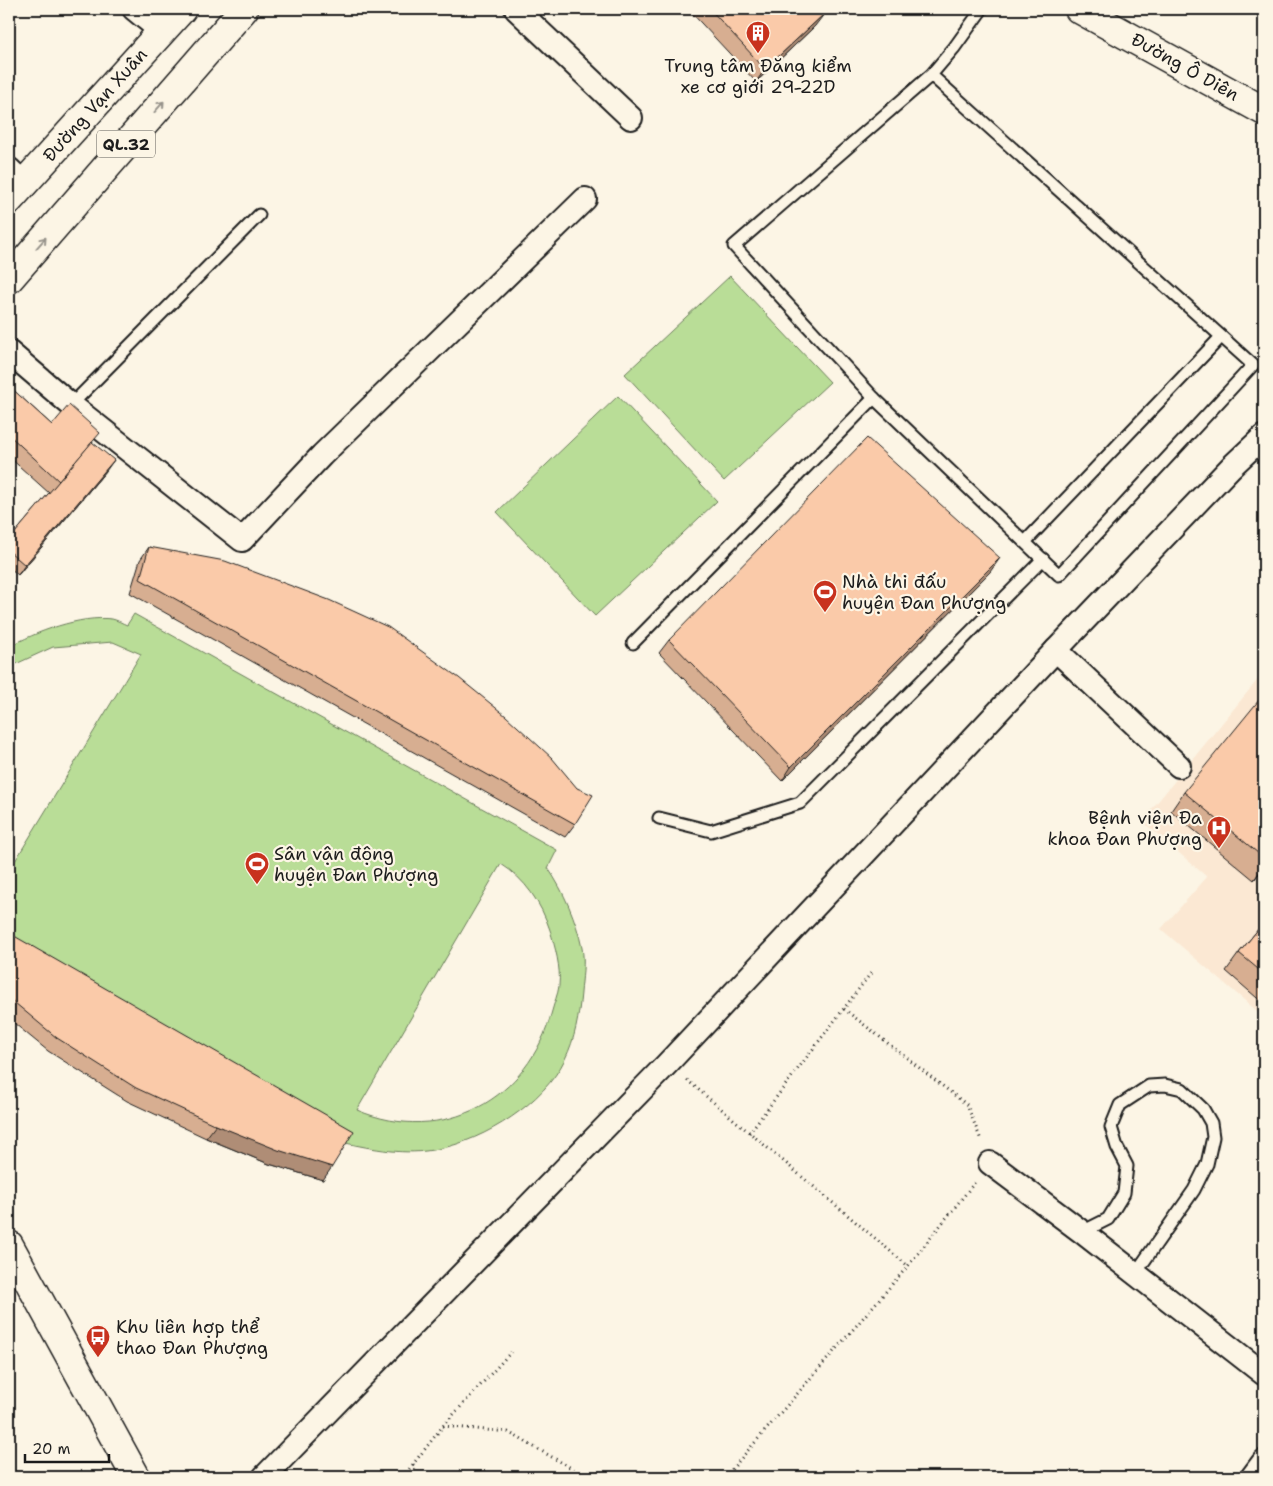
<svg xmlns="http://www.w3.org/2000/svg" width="1273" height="1486" viewBox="0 0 1273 1486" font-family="'Shantell Sans',sans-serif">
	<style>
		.built { fill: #fbe8d3 }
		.pitch { fill: #b9dd97; stroke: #6a7c5a; fill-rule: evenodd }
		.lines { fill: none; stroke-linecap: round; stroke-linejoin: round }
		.lane-casing { stroke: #1c1c1c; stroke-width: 15 }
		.street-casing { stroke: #1c1c1c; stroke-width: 26 }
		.secondary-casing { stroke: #1c1c1c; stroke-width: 31 }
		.highway-casing { stroke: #1c1c1c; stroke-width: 31 }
		.path { stroke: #1c1c1c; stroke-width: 3; stroke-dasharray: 1 4; stroke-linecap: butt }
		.lane { stroke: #fcf5e5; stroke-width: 11 }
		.street { stroke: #fcf5e5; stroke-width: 22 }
		.secondary { stroke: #fcf5e5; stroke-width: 28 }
		.highway { stroke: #fcf5e5; stroke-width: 28 }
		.wall { fill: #d7ae91; stroke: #1c1c1c }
		.shaded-wall { fill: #af8d76; stroke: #1c1c1c }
		.building { fill: #facaa9; stroke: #1c1c1c }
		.oneway { stroke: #97938b }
		.labels { text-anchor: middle; stroke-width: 4.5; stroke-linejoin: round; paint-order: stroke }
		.shield { fill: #fcf5e5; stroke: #5f5d58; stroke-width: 1 }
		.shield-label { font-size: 16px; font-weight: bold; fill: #1c1c1c }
		.poi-label { font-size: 18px; fill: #1c1c1c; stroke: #fcf5e5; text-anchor: start }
		.street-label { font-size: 18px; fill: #1c1c1c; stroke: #fcf5e5 }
	</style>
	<rect width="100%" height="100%" fill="#fcf5e5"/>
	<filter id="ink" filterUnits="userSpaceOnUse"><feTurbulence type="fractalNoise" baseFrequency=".02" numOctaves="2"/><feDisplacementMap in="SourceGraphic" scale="10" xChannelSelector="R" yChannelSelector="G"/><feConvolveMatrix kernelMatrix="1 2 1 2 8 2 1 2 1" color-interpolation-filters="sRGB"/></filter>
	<g filter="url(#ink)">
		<path class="built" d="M 1264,672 L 1264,1017 L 1161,929 L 1207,877 L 1142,821 Z"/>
		<g class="pitch">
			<path d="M 730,276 L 830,382 L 724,481 L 625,374 Z"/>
			<path d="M 618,396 L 717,501 L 595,616 L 497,512 Z"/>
			<path d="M 134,614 L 557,850 L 548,868 C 564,892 576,919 582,948 C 585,962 582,979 581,993 C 579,1016 575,1039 565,1059 C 544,1103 485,1140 438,1149 C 406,1156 373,1149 341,1142 L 9,952 L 9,871 L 141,654 L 113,642 L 53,647 L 18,663 L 9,670 L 9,647 C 35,632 81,615 112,619 C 117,620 122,623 127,625 ZM 501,864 C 525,879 541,903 550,930 C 555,947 561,967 559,986 C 558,994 554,1003 552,1011 C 529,1099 443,1147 357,1110 Z"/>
		</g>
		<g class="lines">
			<defs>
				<g id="lane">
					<path d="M 931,75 L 734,246 L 874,398 L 1059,575 L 1253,365 L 931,75 L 954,48 L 982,9"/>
					<path d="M 71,405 L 259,215"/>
					<path d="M 1025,542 L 1221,337"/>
					<path d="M 633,643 L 874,398"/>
					<path d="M 659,818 L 711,831 L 800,803 L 1043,559"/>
					<path d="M 1082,1232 L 1108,1219 L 1124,1193 L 1127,1166 L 1117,1147 L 1111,1127 L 1120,1105 L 1149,1086 L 1165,1085 L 1182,1089 L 1203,1109 L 1211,1123 L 1213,1137 L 1207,1164 L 1194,1190 L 1135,1274"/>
				</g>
				<g id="street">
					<path d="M 134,9 L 162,32"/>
					<path d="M 516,9 L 631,118"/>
					<path d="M 9,169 L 24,183"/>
					<path d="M 9,352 L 71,405 L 242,540 L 322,455 L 585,199"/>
					<path d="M 1056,650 L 1179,766"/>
					<path d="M 990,1163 L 1082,1232 L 1264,1374"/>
					<path d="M 264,1477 L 667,1064 L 1056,650 L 1231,467 L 1264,436"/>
					<path d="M 1252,1477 L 1264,1461"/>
				</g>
				<g id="secondary">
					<path d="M 1079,9 L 1264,111"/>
					<path d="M 9,1245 L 136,1477"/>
				</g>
				<g id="highway">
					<path d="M 9,200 L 182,9"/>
					<path d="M 9,279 L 244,9"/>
				</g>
			</defs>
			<use href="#lane" class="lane-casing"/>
			<use href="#street" class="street-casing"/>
			<use href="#secondary" class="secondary-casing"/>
			<use href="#highway" class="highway-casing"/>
			<g class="path">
				<path d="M 844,1009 L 967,1105 L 981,1140"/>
				<path d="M 687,1080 L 908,1266"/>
				<path d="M 749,1133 L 871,973"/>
				<path d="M 443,1426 L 508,1432 L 587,1477"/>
				<path d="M 413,1464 L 418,1477"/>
				<path d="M 403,1477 L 443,1426 L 511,1352"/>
				<path d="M 725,1477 L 908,1266 L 975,1182"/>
			</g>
			<use href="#lane" class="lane"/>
			<use href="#street" class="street"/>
			<use href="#secondary" class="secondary"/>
			<use href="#highway" class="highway"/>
		</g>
		<g class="wall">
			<path d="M 688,9 L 821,9 L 815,26 L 756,82 Z"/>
			<path d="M 9,386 L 52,425 L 93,443 L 106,471 L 18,575 L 9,567 L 9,540 L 49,493 L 9,457 Z"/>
			<path d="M 149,547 L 575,824 L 565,837 L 130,593 L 140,560 Z"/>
			<path d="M 990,572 L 782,781 L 659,653 L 669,640 Z"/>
			<path d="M 1262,789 L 1264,792 L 1264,867 L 1254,880 L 1171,811 L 1184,792 Z"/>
			<path d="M 1264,922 L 1264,1004 L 1226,971 L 1239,953 Z"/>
			<path d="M 9,933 L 323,1180 L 269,1164 L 206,1138 L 127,1101 L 48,1051 L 9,1019 Z"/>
		</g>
		<g class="shaded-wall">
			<path d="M 825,13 L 815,26 L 756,82 L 765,69 Z"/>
			<path d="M 114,460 L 106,471 L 18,575 L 25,565 Z"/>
			<path d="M 1000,558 L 990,572 L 782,781 L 791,767 Z"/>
			<path d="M 1264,865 L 1264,867 L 1254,880 Z"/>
			<path d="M 216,1125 L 332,1167 L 323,1180 L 269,1164 L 206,1138 Z"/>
		</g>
		<g class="building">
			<path d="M 710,9 L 821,9 L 825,13 L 765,69 Z"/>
			<path d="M 9,386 L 52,425 L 69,405 L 100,433 L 59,481 L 9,435 Z"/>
			<path d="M 867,438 L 1000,558 L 791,767 L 669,640 Z"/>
			<path d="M 92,442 L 114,460 L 25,565 L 9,551 L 9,540 Z"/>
			<path d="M 149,547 L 225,561 L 329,600 L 388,627 L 459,678 L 506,716 L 552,758 L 577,788 L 593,795 L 575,824 L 140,579 Z"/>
			<path d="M 1264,694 L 1264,783 L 1260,788 L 1264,792 L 1264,858 L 1184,792 Z"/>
			<path d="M 1264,922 L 1264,974 L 1239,953 Z"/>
			<path d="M 9,933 L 354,1131 L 332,1167 L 278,1150 L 216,1125 L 136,1088 L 57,1038 L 9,998 Z"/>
		</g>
		<defs><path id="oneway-shaft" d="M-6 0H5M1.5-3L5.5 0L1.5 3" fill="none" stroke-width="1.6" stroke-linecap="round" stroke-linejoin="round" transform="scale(1.25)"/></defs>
		<g class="oneway">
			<use href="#oneway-shaft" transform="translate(159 107) rotate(-49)"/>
			<use href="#oneway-shaft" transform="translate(41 243) rotate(-49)"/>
		</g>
	</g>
	<defs>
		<symbol id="building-pin" viewBox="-11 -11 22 30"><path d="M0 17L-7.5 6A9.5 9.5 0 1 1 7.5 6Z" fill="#c8321e" stroke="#fcf5e5"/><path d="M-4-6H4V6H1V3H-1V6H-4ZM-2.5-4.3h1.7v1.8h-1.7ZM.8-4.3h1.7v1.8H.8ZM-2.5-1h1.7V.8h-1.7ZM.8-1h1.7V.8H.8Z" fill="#fff"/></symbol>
		<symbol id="stadium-pin" viewBox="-11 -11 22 30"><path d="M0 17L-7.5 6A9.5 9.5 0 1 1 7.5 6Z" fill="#c8321e" stroke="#fcf5e5"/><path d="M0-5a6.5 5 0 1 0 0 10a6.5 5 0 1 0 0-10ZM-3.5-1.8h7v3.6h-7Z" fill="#fff"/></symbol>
		<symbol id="hospital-pin" viewBox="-11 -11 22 30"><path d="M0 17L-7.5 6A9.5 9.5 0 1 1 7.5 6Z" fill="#c8321e" stroke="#fcf5e5"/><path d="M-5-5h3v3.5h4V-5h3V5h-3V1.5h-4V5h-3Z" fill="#fff"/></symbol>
		<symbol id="bus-pin" viewBox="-11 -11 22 30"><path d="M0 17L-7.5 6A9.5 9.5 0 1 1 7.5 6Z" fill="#c8321e" stroke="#fcf5e5"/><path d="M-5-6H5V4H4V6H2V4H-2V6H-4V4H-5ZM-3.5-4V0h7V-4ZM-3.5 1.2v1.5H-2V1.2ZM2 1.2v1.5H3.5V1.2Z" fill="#fff"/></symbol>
	</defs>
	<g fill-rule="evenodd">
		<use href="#building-pin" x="744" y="19" width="28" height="38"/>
		<use href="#stadium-pin" x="811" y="578" width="28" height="38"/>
		<use href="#hospital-pin" x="1205" y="814" width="28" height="38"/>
		<use href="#stadium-pin" x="243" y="850" width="28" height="38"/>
		<use href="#bus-pin" x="84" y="1323" width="28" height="38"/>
	</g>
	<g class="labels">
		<rect class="shield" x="97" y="130.5" width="58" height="27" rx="4"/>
		<g class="shield-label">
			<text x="126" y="150">QL.32</text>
		</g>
		<g class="poi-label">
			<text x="758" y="72" text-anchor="middle">Trung tâm Đăng kiểm<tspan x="758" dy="21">xe cơ giới 29-22D</tspan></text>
			<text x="842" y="588">Nhà thi đấu<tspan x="842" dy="21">huyện Đan Phượng</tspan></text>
			<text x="1202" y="824" text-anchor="end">Bệnh viện Đa<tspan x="1202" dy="21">khoa Đan Phượng</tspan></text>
			<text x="274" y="860">Sân vận động<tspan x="274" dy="21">huyện Đan Phượng</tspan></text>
			<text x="116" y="1333">Khu liên hợp thể<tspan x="116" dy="21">thao Đan Phượng</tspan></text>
		</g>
		<g class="street-label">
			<text transform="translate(1185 67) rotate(29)" y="6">Đường Ô Diên</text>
			<text transform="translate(95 105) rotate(-48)" y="6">Đường Vạn Xuân</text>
		</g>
	</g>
	<rect width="1273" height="1486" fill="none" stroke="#fcf5e5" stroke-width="30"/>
	<rect x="15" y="15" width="1243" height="1456" fill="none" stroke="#1c1c1c" stroke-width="2" filter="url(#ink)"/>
	<path d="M25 1454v8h84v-8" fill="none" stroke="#1c1c1c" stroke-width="2.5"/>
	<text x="32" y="1454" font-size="15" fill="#1c1c1c" stroke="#fcf5e5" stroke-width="4" paint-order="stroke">20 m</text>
</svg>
